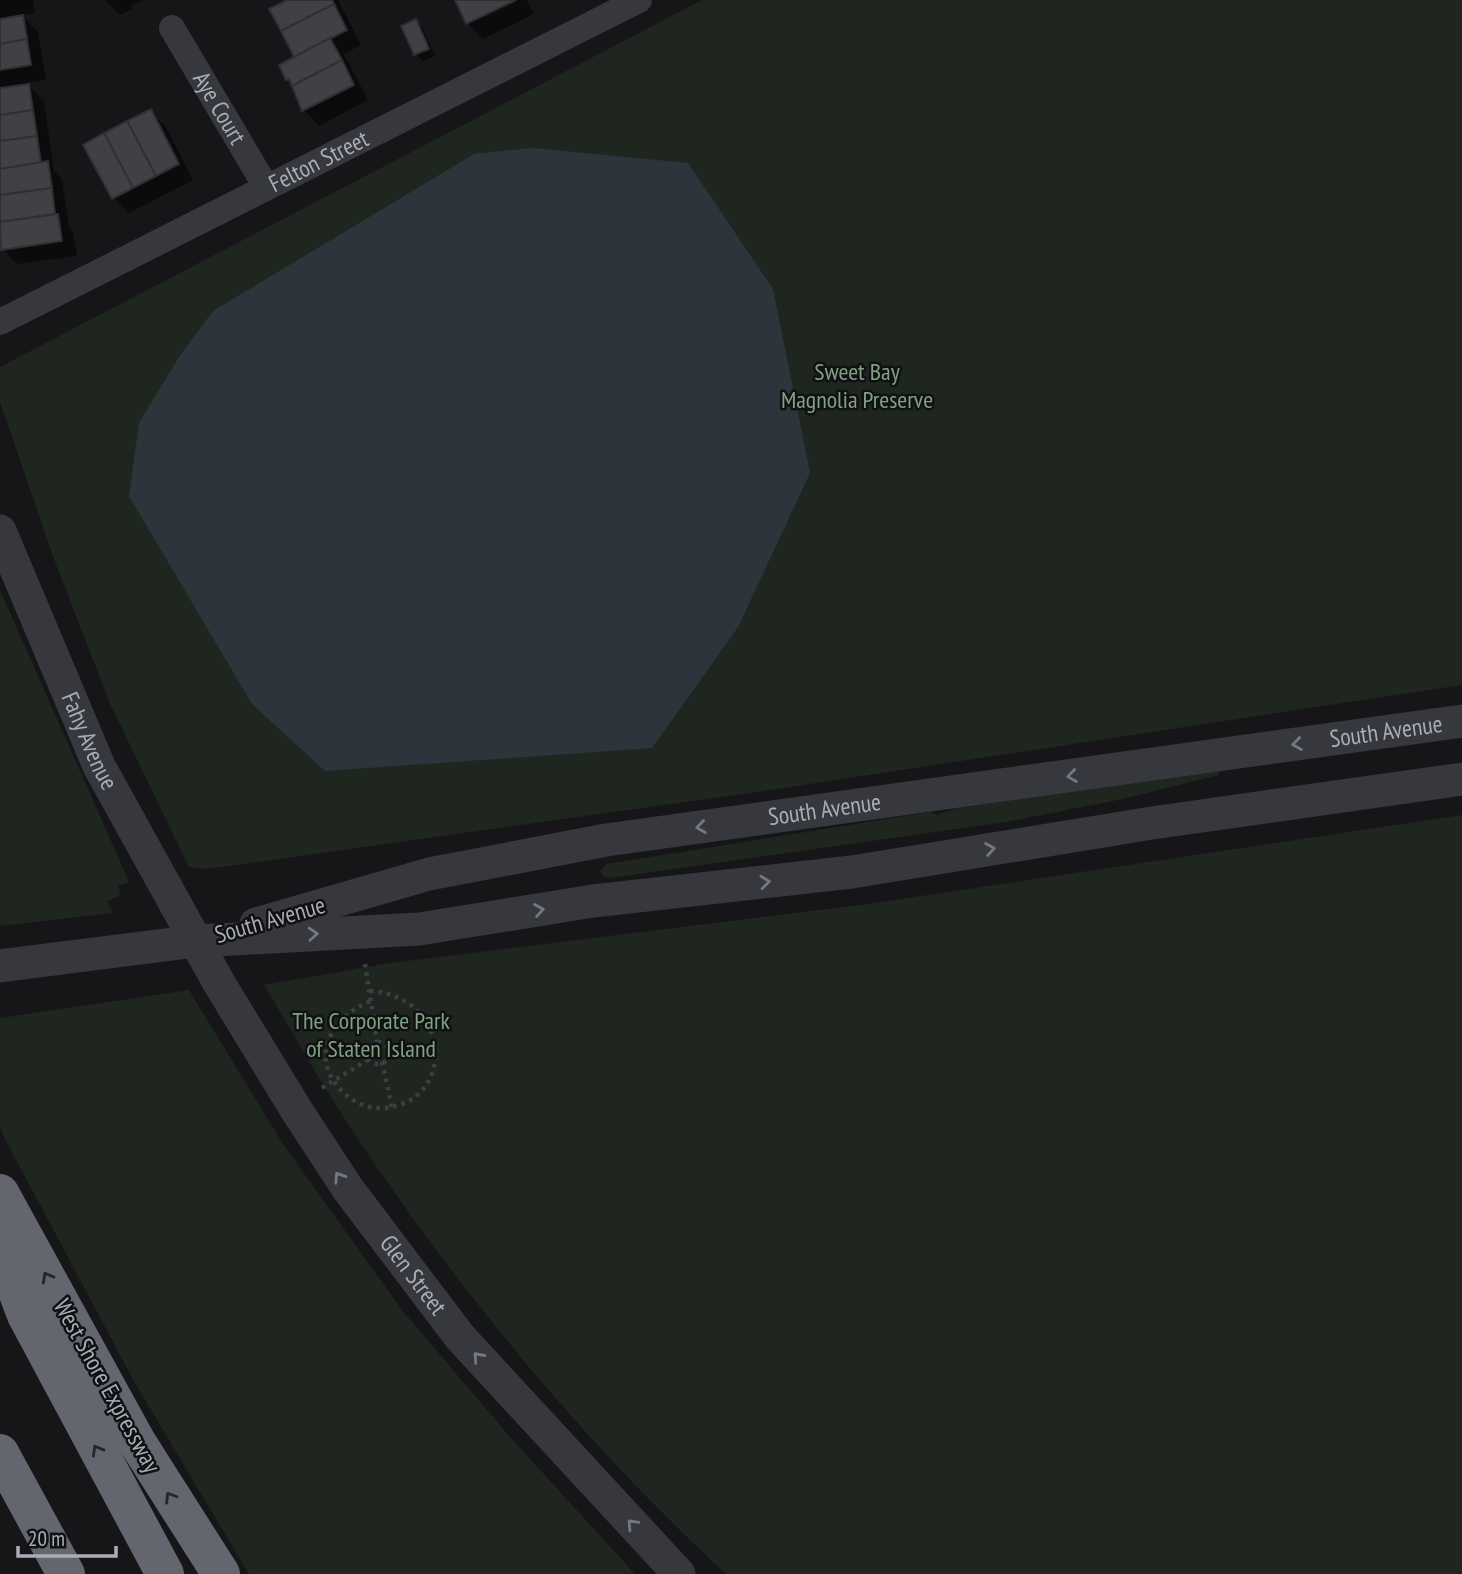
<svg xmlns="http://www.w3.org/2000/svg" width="1462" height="1574" viewBox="0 0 1462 1574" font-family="'PT Sans Narrow',sans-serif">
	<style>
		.green { fill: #1e261f }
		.water { fill: #2c353c }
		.shadow { fill: #0007 }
		.building { fill: #404145; stroke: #303034; stroke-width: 2 }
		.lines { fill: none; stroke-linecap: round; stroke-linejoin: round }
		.path { stroke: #3d3f44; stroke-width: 4.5; stroke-dasharray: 3.5 5; stroke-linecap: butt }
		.minor { stroke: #37383d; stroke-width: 26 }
		.tertiary { stroke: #37383d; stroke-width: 33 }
		.motorway { stroke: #63666e; stroke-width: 38 }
		.oneway { stroke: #757881 }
		.oneway2 { stroke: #26262a }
		.labels { text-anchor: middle; stroke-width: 5; stroke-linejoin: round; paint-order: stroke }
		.street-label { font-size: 24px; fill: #a8adb8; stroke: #111113 }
		.park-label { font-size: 24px; fill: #7fa381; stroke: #111113 }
	</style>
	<rect width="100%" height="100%" fill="#161618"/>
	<g class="green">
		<path d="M 702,0 L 1462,0 L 1462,685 L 750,793 L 207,869 L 189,867 L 111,706 L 54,559 L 0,402 L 0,367 Z"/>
		<path d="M 0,590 L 129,882 L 118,886 L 121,895 L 107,901 L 113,913 L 0,926 Z"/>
		<path d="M 1217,769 L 1219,775 L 1123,799 L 1006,822 L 610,878 L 604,877 L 600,871 L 607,864 L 930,812 L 937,815 L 954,809 Z"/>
		<path d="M 1462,815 L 1462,1574 L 726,1574 C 588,1447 455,1287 352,1130 C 320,1082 293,1033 264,985 L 390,963 L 868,904 Z"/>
		<path d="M 189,990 L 283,1144 L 402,1310 L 511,1438 L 635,1574 L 249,1574 L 136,1385 L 5,1139 L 0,1128 L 0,1018 Z"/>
	</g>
	<path class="water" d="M 532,148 L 688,163 L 773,289 L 810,473 L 738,627 L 652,748 L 325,771 L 252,704 L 129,496 L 139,423 L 179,357 L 213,311 L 474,154 Z"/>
	<g class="shadow">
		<path d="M 0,0 L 33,0 L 35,13 L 21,15 L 38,32 L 46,80 L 26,83 L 44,101 L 54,171 L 62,179 L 69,227 L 73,231 L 77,256 L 17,264 L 2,249 L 0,237 Z"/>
		<path d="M 105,0 L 143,0 L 130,6 L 132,9 L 120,15 Z"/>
		<path d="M 284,0 L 338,0 L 361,45 L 344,54 L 368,100 L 319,126 L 304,110 L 294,85 L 288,79 L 296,58 L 272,10 L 285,3 Z"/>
		<path d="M 456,0 L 527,0 L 534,14 L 483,39 L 467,23 Z"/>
		<path d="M 416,21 L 423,29 L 435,56 L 423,61 L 416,54 Z"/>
		<path d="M 150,111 L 166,127 L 193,180 L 129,213 L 114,198 Z"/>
	</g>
	<g class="building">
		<path d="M 287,0 L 332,0 L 334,4 L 281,31 L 269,9 Z"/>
		<path d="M 455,0 L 516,0 L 466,24 Z"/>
		<path d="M 334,4 L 347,30 L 294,57 L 281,31 Z"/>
		<path d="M 23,15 L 27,39 L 0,44 L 0,19 Z"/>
		<path d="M 416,19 L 429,49 L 414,55 L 401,26 Z"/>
		<path d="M 330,38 L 342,60 L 292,86 L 289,79 L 286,80 L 279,65 Z"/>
		<path d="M 27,39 L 31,65 L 0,70 L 0,44 Z"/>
		<path d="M 342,60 L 354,85 L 302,111 L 292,86 Z"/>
		<path d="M 29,84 L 33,110 L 0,115 L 0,88 Z"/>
		<path d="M 151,109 L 179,164 L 156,176 L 127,121 Z"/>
		<path d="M 33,110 L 37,136 L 0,141 L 0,115 Z"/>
		<path d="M 127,121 L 156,176 L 133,188 L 104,133 Z"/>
		<path d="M 104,133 L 133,188 L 112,199 L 83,145 Z"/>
		<path d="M 37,136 L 41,163 L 0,169 L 0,141 Z"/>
		<path d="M 48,161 L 52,188 L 0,195 L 0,169 Z"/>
		<path d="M 52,188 L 55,214 L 0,222 L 0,195 Z"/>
		<path d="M 58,214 L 62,241 L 1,250 L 0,222 Z"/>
	</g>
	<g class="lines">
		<g class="path">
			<path d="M 365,964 L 377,1042"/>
			<path d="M 370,991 C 452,996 457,1102 384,1108 C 370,1109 354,1103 344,1093 C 307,1059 331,1016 371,1001"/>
			<circle cx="378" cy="1053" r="11"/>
			<path d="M 382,1062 L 392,1107"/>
			<path d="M 322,1088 L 369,1059"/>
		</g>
		<g class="minor">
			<path id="s1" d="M 172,28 L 266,187"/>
			<path id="s2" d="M 0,322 L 639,0"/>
		</g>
		<g class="tertiary">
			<path id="s3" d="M 0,531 L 99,766 L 219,983 L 297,1111 L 348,1189 L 460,1337 L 679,1574"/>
			<path id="s4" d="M 256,924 L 429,874 L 606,840 L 1462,721"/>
			<path d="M 0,966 L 196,941 L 419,929 L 593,901 L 852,872 L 1152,823 L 1462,779"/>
		</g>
		<g class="motorway">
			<path d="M 0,1193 L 137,1442 L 221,1574"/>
			<path d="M 0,1246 L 26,1315 L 165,1574"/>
			<path d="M 0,1453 L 66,1574"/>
		</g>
	</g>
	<defs><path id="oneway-chevron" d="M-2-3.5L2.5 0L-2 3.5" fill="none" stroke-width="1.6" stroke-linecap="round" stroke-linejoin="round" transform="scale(1.75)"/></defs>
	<g class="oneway">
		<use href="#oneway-chevron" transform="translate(1297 744) rotate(172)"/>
		<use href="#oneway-chevron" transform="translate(1072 776) rotate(172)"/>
		<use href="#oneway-chevron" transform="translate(701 827) rotate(172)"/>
		<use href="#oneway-chevron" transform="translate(990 849) rotate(-9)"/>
		<use href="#oneway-chevron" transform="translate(765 882) rotate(-6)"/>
		<use href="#oneway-chevron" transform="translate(539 910) rotate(-9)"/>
		<use href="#oneway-chevron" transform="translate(313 934) rotate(-3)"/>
		<use href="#oneway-chevron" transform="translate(339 1177) rotate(-123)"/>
		<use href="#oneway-chevron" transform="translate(478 1357) rotate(-132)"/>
		<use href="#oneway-chevron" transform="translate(632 1524) rotate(-133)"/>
	</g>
	<g class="oneway2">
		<use href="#oneway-chevron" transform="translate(47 1277) rotate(-119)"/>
		<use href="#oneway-chevron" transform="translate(97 1450) rotate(-119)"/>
		<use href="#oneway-chevron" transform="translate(170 1497) rotate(-122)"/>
	</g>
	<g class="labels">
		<g class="street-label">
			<text dy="8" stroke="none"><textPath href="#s1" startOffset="93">Aye Court</textPath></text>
			<text dy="8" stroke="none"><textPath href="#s2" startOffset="357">Felton Street</textPath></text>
			<text dy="8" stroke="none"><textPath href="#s4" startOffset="1148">South Avenue</textPath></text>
			<text dy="8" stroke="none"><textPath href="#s3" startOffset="228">Fahy Avenue</textPath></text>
			<text dy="8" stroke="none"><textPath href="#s4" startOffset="581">South Avenue</textPath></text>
			<text transform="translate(270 920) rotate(-16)" y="8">South Avenue</text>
			<text dy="8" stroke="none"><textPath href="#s3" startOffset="854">Glen Street</textPath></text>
			<text transform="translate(107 1386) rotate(61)" y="8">West Shore Expressway</text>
		</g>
		<g class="park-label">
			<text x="857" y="380">Sweet Bay<tspan x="857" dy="28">Magnolia Preserve</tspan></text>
			<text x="371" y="1029">The Corporate Park<tspan x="371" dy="28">of Staten Island</tspan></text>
		</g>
	</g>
	<path d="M18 1546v10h98v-10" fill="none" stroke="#a8adb8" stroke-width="3.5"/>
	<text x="28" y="1546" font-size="21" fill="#a8adb8" stroke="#111113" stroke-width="5" paint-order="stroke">20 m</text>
</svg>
